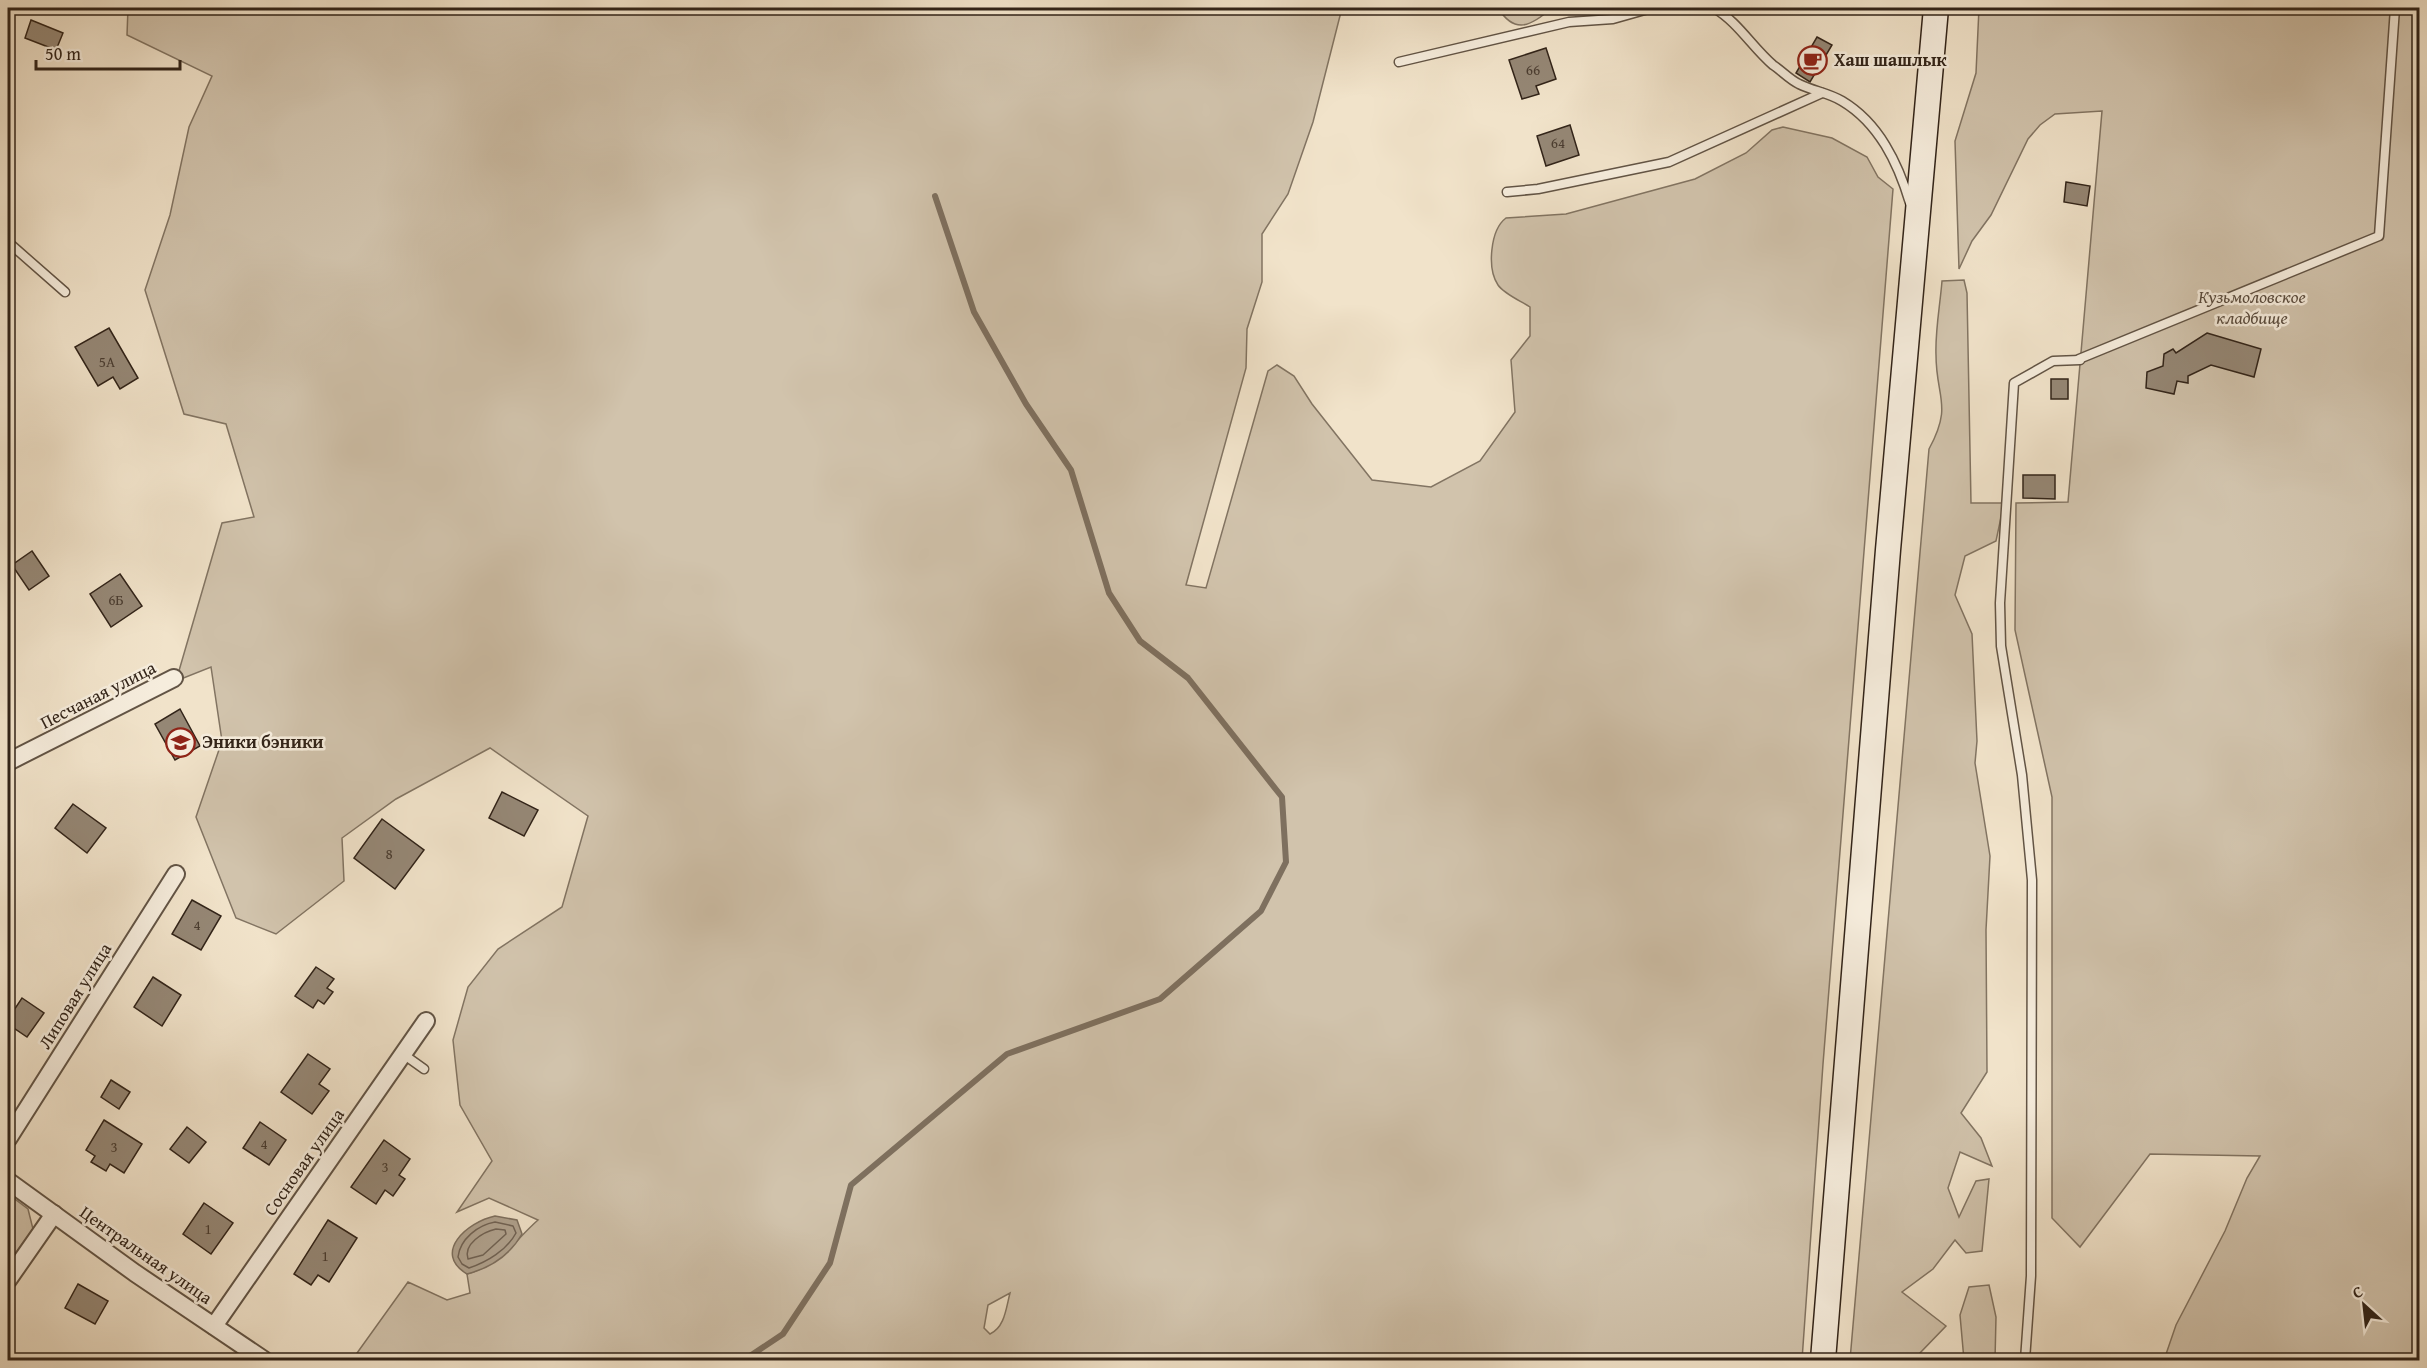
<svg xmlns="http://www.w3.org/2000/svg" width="2427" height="1368" viewBox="0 0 2427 1368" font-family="'Gentium Book Plus',serif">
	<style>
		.green { fill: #d1c3ac; stroke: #827462; stroke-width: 1.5; fill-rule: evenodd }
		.water { fill: #b0a28e; stroke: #7e705f; stroke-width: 1.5 }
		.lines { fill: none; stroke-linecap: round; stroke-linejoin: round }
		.shore { stroke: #716354; stroke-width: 1.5 }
		.stream { stroke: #7e705f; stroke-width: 6 }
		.building { fill: #958775; stroke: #322419; stroke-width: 1.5 }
		.service-casing { stroke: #625445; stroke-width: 11 }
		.minor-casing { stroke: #625445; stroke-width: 20 }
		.secondary-casing { stroke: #322419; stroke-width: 27 }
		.service { stroke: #f6eddd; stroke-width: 8 }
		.minor { stroke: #f6eddd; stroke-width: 16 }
		.secondary { stroke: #f6eddd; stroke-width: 24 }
		.labels { text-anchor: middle; stroke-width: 5; stroke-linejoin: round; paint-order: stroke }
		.number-label { font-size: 15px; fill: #4b3d30 }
		.poi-label { font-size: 18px; font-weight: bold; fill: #322419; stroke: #f6eddd; text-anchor: start }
		.park-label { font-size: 18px; font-style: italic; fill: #5a4c3e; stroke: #f6eddd }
		.street-label { font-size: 18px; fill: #322419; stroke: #f6eddd }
	</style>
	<rect width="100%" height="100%" fill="#f1e3ca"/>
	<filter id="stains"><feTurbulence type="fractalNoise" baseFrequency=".00333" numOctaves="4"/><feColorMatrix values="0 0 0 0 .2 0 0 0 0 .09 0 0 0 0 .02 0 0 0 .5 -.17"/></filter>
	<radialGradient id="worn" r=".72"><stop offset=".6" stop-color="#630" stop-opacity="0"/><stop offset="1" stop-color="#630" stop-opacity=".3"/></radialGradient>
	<g class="green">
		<path d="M 128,8 L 1342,8 L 1313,122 L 1288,194 L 1262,234 L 1262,282 L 1247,329 L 1246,368 L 1186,585 L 1206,588 L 1268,371 L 1277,365 L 1294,376 L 1312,404 L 1372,480 L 1431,487 L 1480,461 L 1515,412 L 1511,360 L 1530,336 L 1530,307 C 1521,301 1504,294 1498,285 C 1487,269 1490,230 1506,218 L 1566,214 L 1695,179 L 1746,153 L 1772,130 L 1783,127 L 1832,138 L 1867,157 L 1878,177 L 1893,189 L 1823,1064 L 1802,1360 L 1377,1360 L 1376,1357 L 1371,1360 L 352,1360 L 408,1282 L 447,1300 L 470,1293 L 467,1274 C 502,1264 513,1242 538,1220 L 489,1198 L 457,1212 L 492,1161 L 460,1105 L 453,1040 L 468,987 L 498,949 L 562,907 L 588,816 L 490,748 L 396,799 L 342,838 L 344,881 L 276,934 L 236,918 L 196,817 L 222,741 L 211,667 L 176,681 L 222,523 L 254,517 L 226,424 L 184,414 L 145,290 L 170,215 L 189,127 L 212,76 L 127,35 ZM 1010,1293 C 1006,1308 1005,1327 990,1334 L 984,1328 L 988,1305 Z"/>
		<path d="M 1498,8 L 1552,8 C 1531,26 1515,35 1498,8 Z"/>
		<path d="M 1979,8 L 2419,8 L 2419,1360 L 2164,1360 L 2176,1325 L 2225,1231 L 2247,1178 L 2260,1156 L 2150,1154 L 2080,1247 L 2052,1218 L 2052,797 L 2015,630 L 2016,503 L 2068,502 L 2102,111 L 2055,114 L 2040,125 L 2028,139 L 1991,215 L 1972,241 L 1959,269 L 1955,141 L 1976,73 Z"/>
		<path d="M 1964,280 L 1967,293 L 1971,503 L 2004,503 L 1996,541 L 1965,556 L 1955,595 L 1972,634 L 1977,741 L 1975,763 L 1990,856 L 1986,930 L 1987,1072 L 1961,1113 L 1981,1138 L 1992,1166 L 1960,1152 L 1948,1188 L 1959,1217 L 1976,1181 L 1989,1179 L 1982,1251 L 1966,1253 L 1955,1240 L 1933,1269 L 1902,1292 L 1946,1326 L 1920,1353 L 1923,1360 L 1850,1360 L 1929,449 C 1953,405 1936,398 1936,355 C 1935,331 1940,306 1942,281 Z"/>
		<path d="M 8,1194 L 28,1209 L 33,1229 L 8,1264 Z"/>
		<path d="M 1989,1285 L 1996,1317 L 1995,1360 L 1964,1360 L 1960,1315 L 1969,1287 Z"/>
	</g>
	<path class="water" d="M 495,1216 L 517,1220 L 522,1234 C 510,1255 490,1268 467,1274 C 432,1253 467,1222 495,1216 Z"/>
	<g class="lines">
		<g class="shore">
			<path d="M 495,1222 L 513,1226 L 516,1233 C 507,1250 487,1262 469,1268 L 462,1264 L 458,1257 C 460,1239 478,1225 495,1222 Z"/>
			<path d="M 496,1229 L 505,1230 L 506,1234 L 483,1255 L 468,1259 C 463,1244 483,1232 496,1229 Z"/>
		</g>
		<path class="stream" d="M 744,1360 L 783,1334 L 830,1263 L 851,1185 L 1007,1054 L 1160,999 L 1261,911 L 1286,862 L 1282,797 L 1188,678 L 1140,641 L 1109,593 L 1071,470 L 1026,404 L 974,312 L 935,196"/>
	</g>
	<g class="building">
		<path d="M 31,20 L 63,33 L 56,50 L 25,38 Z"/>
		<path d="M 1817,37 L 1832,45 L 1810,82 L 1796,73 Z"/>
		<path d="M 1546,48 L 1556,79 L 1536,86 L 1539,94 L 1522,99 L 1509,60 Z"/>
		<path d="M 1570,125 L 1579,155 L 1546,166 L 1537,136 Z"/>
		<path d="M 2066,182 L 2090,186 L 2087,206 L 2064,202 Z"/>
		<path d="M 109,328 L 138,378 L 120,389 L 113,377 L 98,386 L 75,347 Z"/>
		<path d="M 2207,333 L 2261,349 L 2254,377 L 2211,365 L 2188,376 L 2188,383 L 2177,381 L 2174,394 L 2146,388 L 2147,372 L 2163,366 L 2164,354 L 2173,349 L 2176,353 Z"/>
		<rect x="2051" y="379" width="17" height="20"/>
		<path d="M 2023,475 L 2055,475 L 2055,499 L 2023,498 Z"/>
		<path d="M 32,551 L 49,576 L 29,590 L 12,565 Z"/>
		<path d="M 120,574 L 142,606 L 111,627 L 90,594 Z"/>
		<path d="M 180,709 L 200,746 L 175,760 L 155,724 Z"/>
		<path d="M 502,792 L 538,810 L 524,836 L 489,818 Z"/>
		<path d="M 73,804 L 106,828 L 87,853 L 55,828 Z"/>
		<path d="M 382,819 L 424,850 L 395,889 L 354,858 Z"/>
		<path d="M 192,900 L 221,916 L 201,950 L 172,934 Z"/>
		<path d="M 316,967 L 334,979 L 327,988 L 333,992 L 324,1004 L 318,1000 L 313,1008 L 295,996 Z"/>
		<path d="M 153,977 L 181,995 L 162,1026 L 134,1007 Z"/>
		<path d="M 22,998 L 44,1013 L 27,1037 L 8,1024 L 8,1019 Z"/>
		<path d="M 308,1054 L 330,1069 L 319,1084 L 329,1091 L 312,1114 L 281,1092 Z"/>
		<path d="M 111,1080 L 130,1092 L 119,1109 L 101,1097 Z"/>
		<path d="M 104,1120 L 142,1144 L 124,1173 L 110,1164 L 106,1171 L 91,1162 L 95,1156 L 86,1150 Z"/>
		<path d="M 260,1122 L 286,1140 L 269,1165 L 243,1148 Z"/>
		<path d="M 187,1127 L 206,1142 L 189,1163 L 170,1149 Z"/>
		<path d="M 384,1140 L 410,1159 L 399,1175 L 405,1179 L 393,1196 L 385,1190 L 376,1204 L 351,1187 Z"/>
		<path d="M 204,1203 L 233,1223 L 211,1254 L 183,1234 Z"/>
		<path d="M 328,1220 L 357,1238 L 329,1282 L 318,1275 L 311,1285 L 294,1274 Z"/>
		<path d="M 78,1284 L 108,1301 L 95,1324 L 65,1308 Z"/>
	</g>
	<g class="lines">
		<defs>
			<g id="service">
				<path d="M 1714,8 C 1738,22 1752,47 1773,65 C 1782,71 1790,80 1799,84 C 1813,91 1829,93 1842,101 C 1879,123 1898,163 1910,203"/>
				<path d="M 1399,62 L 1569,22 L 1613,19 L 1652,8"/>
				<path d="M 1507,192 L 1538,189 L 1669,162 L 1822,93"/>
				<path d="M 8,242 L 65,292"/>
				<path d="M 2079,359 L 2379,236 L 2395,8"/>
				<path d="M 403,1054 L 424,1069"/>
				<path d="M 2025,1360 L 2031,1276 L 2032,880 L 2022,775 L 2001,646 L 2000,603 L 2014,383 L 2053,361 L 2080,360"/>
			</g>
			<g id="minor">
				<path d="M 8,762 L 174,678"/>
				<path d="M 8,1139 L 176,874"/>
				<path d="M 8,1181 L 135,1273 L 264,1360"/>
				<path d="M 8,1280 L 54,1214"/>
				<path d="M 214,1326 L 426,1021"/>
			</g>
			<path id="secondary" d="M 1823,1360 L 1888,550 L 1936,8"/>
		</defs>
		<use href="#service" class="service-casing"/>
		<use href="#minor" class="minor-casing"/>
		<use href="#secondary" class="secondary-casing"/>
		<use href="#service" class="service"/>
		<use href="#minor" class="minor"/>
		<use href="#secondary" class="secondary"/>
	</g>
	<defs>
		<symbol id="cafe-ring" viewBox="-11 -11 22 22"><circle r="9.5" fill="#f6eddd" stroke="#8f2418" stroke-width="1.5"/><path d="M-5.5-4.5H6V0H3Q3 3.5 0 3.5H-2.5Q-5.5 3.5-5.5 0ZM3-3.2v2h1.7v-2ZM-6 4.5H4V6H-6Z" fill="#8f2418"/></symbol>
		<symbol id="school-ring" viewBox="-11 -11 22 22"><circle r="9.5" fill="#f6eddd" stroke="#8f2418" stroke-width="1.5"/><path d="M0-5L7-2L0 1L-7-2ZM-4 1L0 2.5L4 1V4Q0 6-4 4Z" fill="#8f2418"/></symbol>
	</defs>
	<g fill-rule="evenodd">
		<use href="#cafe-ring" x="1796" y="44" width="33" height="33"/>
		<use href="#school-ring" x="164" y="726" width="33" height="33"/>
	</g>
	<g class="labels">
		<g class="number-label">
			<text x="1533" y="75">66</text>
			<text x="1558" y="148">64</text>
			<text x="107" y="367">5А</text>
			<text x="116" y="605">6Б</text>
			<text x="389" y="859">8</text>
			<text x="197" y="930">4</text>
			<text x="264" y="1149">4</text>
			<text x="114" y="1152">3</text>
			<text x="385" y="1172">3</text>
			<text x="208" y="1234">1</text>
			<text x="325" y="1261">1</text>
		</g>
		<g class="poi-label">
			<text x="1834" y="66">Хаш шашлык</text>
			<text x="202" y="748">Эники бэники</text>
		</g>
		<g class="park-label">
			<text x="2252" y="303">Кузьмоловское<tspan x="2252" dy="21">кладбище</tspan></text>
		</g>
		<g class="street-label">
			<text transform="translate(98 695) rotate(-27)" y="6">Песчаная улица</text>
			<text transform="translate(75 996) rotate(-58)" y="6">Липовая улица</text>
			<text transform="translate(304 1162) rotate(-55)" y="6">Сосновая улица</text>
			<text transform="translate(146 1255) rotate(35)" y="6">Центральная улица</text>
		</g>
	</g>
	<rect width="2427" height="1368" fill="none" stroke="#f1e3ca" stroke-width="30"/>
	<rect x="9" y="9" width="2409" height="1350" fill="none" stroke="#322419" stroke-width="3"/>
	<rect x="15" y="15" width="2397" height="1338" fill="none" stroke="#322419" stroke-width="1.5"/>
	<g transform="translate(2364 1305) rotate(333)" stroke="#f6eddd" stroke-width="4.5" paint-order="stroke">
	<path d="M0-4.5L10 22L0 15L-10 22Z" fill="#322419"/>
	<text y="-9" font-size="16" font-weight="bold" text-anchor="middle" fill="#322419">С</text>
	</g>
	<path d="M36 60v9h144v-9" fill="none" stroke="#322419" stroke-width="3"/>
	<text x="45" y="60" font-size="18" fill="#322419" stroke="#f6eddd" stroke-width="4.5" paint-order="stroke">50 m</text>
	<rect width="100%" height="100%" filter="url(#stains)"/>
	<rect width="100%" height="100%" fill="url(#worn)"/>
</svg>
